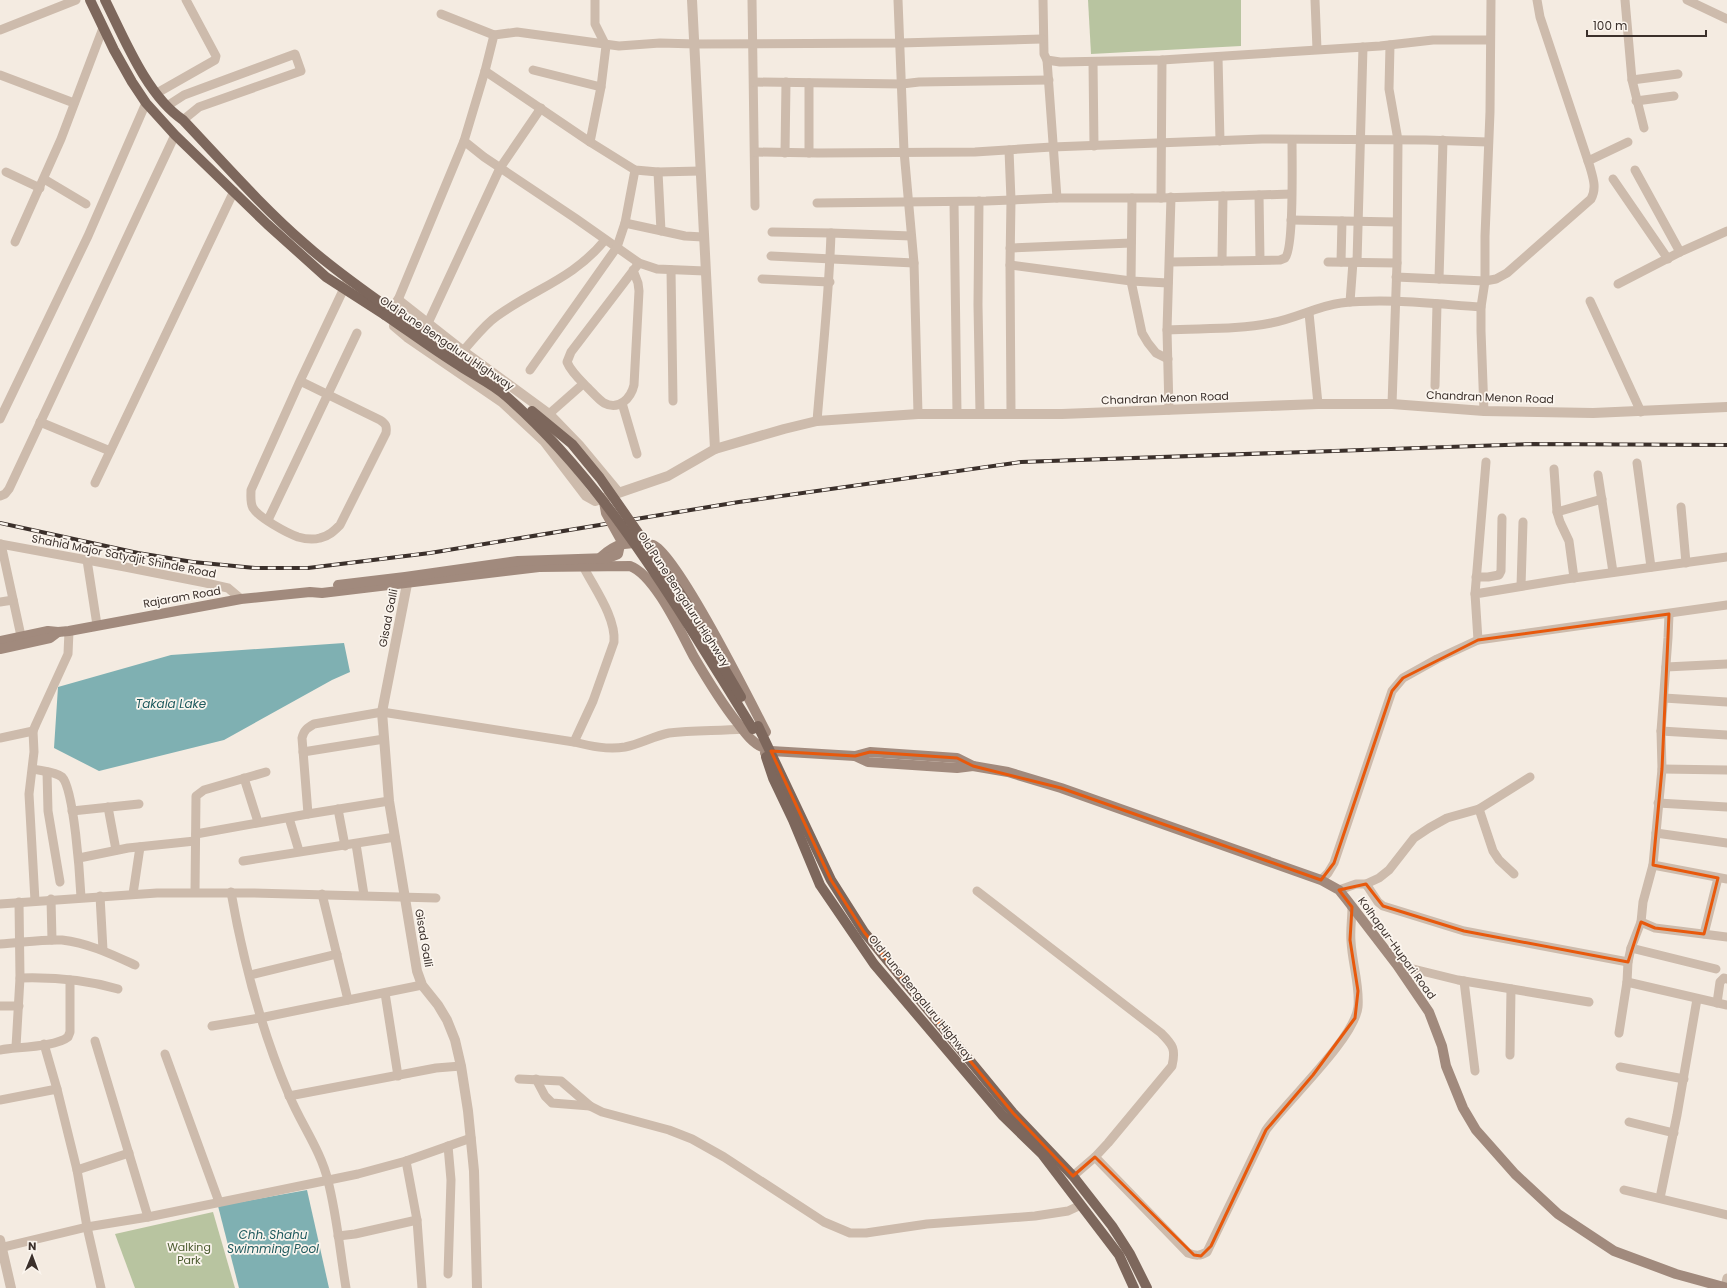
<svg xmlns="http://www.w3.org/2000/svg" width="1727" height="1288" viewBox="0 0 1727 1288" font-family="Poppins,sans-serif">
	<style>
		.green { fill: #b8c4a0 }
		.water { fill: #7fb0b2 }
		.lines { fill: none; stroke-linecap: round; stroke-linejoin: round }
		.minor { stroke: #cdbbac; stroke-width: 9 }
		.tertiary { stroke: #cdbbac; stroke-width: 10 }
		.secondary { stroke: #a18a7d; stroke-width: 10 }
		.primary { stroke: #7d675c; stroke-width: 10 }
		.rail-casing { stroke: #3b302b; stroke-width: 4 }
		.rail { stroke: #fbf5ee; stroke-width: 2.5; stroke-dasharray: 8; stroke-linecap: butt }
		.secondary-bridge { stroke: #a18a7d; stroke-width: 10 }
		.primary-bridge { stroke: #7d675c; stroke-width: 10 }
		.marked { fill: none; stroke: #e8590c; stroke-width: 3; stroke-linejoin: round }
		.labels { text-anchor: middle; stroke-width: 3.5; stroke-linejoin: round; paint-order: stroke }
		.street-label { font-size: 11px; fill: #3b302b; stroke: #fbf5ee }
		.park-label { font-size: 11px; fill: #4a5a2e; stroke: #fbf5ee }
		.water-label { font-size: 12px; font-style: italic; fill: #1f5a5e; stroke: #fbf5ee }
	</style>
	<rect width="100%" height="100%" fill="#f4ebe1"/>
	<g class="green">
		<path d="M 1088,0 L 1241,0 L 1241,46 L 1091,54 Z"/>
		<path d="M 213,1212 L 235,1288 L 135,1288 L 115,1234 Z"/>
	</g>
	<g class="water">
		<path d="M 344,643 L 350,672 L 332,680 L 224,740 L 99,771 L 54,748 L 58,687 L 171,655 Z"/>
		<path d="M 307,1190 L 329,1288 L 239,1288 L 218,1206 Z"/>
	</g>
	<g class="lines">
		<g class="minor">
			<path d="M 752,0 L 755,206"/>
			<path d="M 898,0 L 904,151 L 914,263 L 918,414"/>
			<path d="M 1043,0 L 1044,54 L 1047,60 L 1060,62 L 1162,60 L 1380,46 L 1433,40 L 1490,40"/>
			<path d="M 1315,0 L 1317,49"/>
			<path d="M 1625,0 L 1632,80 L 1644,128"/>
			<path d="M 1687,0 L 1727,19"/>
			<path d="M 441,14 L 494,35"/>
			<path d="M 0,30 L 76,0"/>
			<path d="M 1390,45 L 1389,89 L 1398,140 L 1397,263 L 1392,404"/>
			<path d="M 1218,57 L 1220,141"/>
			<path d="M 1093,62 L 1094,146"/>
			<path d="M 533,70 L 601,87"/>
			<path d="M 485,71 L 590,142 L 635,170 L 658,172 L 700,171"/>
			<path d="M 0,75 L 74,103"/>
			<path d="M 1632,80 L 1678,74"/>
			<path d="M 754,82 L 902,84 L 919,82 L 1049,80"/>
			<path d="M 157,93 L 215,60 L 216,56 L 186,0"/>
			<path d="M 1636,101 L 1674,96"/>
			<path d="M 167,106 L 184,95 L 295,54 L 301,71 L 199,107 L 183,120"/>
			<path d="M 464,141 L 484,157 L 575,218 L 639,263 L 657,269 L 705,271"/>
			<path d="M 590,142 L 601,87 L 606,46 L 595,24 L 595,0"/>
			<path d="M 1009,150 L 1011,200 L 1010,265 L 1011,413"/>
			<path d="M 755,152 L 818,153 L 975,152 L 1052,147 L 1262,139 L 1426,140 L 1488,142"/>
			<path d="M 785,153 L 786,82"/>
			<path d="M 809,153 L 809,83"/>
			<path d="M 1588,161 L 1628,142"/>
			<path d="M 1635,170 L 1680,252"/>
			<path d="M 6,172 L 40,188"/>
			<path d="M 658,172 L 661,231"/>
			<path d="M 44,179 L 86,204"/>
			<path d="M 1613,179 L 1668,259"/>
			<path d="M 1259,195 L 1260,260"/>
			<path d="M 1057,198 L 1161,198 L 1291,194"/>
			<path d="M 1132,198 L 1131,281 L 1142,333 L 1148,343 L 1156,353 L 1168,359"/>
			<path d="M 1161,198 L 1162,60"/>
			<path d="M 979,201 L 978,305 L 980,413"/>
			<path d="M 954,202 L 957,413"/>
			<path d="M 817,203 L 986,201 L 1057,198 L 1047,60"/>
			<path d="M 1291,220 L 1396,222"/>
			<path d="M 625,223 L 685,236 L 703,237"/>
			<path d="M 772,232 L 831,233"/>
			<path d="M 15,242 L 61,139 L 103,28"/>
			<path d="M 1010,248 L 1131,243"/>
			<path d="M 771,256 L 914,263"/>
			<path d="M 1222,261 L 1223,196"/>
			<path d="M 1170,262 L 1280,260 L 1285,258 C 1294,249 1292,158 1292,140"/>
			<path d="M 1328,262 L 1397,263"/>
			<path d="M 1341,262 L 1342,221"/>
			<path d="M 1357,262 L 1363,47"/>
			<path d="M 1010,265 L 1131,281 L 1168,283"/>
			<path d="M 633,270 L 638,283 L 639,291 L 634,385 C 631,398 619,411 604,403 C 599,400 593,393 588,388 C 581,381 571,372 567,362 L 571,352 L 639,263"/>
			<path d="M 671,270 L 673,401"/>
			<path d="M 1396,277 L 1485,281 L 1496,279 L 1507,273 L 1591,199 C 1597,188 1593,178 1590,167 L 1540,17 L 1537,0"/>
			<path d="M 762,279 L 830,282"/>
			<path d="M 1439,279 L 1443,140"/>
			<path d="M 1618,284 L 1680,252 L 1727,231"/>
			<path d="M 398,300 L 464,141 L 485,71 L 494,35 L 517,32 L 619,46 L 660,43 L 696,44 L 900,43 L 1042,39"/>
			<path d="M 1590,301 L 1641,412"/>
			<path d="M 1350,302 L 1353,262"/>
			<path d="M 1309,313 L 1318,404"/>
			<path d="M 428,323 L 500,168 L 541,108"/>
			<path d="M 1167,330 C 1201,328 1237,330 1271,323 C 1295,319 1317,306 1341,303 C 1387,298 1435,304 1481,307"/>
			<path d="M 463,351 C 474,339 484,325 497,316 C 536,288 573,279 605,240"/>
			<path d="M 530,370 L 617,247 L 625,223 L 635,170"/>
			<path d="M 300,381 L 380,420 C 386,424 387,426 386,433 L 340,525 C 334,531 329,536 320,538 C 313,540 305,539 298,537 C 287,533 259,518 253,508 C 250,503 251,496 251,490 L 300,381 L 347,282"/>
			<path d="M 1435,386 L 1437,304"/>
			<path d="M 622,403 L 637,454"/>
			<path d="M 1169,410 L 1167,330 L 1171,197"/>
			<path d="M 1484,411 L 1481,331 L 1481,307 L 1485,281 L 1485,236 L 1490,112 L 1491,0"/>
			<path d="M 549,414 L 583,384"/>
			<path d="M 0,419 L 88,236 L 146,103"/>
			<path d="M 817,421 C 822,359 829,296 831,233 L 911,236"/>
			<path d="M 40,422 L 110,451"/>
			<path d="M 1637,463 L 1651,567"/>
			<path d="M 1554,469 L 1557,512 L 1560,522 L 1569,541 L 1574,578"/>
			<path d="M 1598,475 L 1613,572"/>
			<path d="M 95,483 L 234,191"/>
			<path d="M 0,496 L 5,494 L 9,489 L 175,135"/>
			<path d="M 1681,507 L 1686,563"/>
			<path d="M 1557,512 L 1602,499"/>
			<path d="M 268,520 L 357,333"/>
			<path d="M 0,544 L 125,567 L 206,583 L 228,588 L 241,599"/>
			<path d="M 1,544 L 21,636"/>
			<path d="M 87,560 L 97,625"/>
			<path d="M 1476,577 L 1488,577 L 1499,575 L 1501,571 L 1502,518"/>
			<path d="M 1521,586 L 1523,522"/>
			<path d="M 1475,594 L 1486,462"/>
			<path d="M 0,602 L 13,600"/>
			<path d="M 1478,640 L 1475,594 L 1566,579 L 1727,557"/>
			<path d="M 1666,667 L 1727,664"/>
			<path d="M 1664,698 L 1727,702"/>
			<path d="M 33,731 L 34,752 L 29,794 L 35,901"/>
			<path d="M 1661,731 L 1727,735"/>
			<path d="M 0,738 L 33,731 L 36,724 L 68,654 L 69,631"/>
			<path d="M 574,742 L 593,701 L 614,642 C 616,617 594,588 583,566"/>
			<path d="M 303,752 L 384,739"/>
			<path d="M 33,769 C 41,771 55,771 62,777 C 74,789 80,877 81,897"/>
			<path d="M 1662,769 L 1727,770"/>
			<path d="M 47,772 L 48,811 L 60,882"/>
			<path d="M 244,778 L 258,822"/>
			<path d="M 1658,803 L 1727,807"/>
			<path d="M 108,807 L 116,850"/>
			<path d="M 338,809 L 345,846"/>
			<path d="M 1479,809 L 1493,851 L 1499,860 L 1514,874"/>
			<path d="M 72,811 L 139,804"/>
			<path d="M 308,814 L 302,738 C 304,730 307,728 314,724 L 382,712 L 574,742 C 590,746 608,750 625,747 C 640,744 654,736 669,733 C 693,730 718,731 743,729"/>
			<path d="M 289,818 L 299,851"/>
			<path d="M 1656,833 L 1727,843"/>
			<path d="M 196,834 L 308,814 L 389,801"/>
			<path d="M 356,844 L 364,895"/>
			<path d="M 79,858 L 128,848 L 195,841"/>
			<path d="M 243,861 L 395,837"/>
			<path d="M 1653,865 L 1727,879"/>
			<path d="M 1321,880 L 1328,873 L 1334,863 L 1392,691 L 1403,678 L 1437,659 L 1478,640 L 1727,605"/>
			<path d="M 1366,884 L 1378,902 L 1383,906 L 1464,931 L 1628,962"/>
			<path d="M 1339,890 L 1356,884 L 1366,884 L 1379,878 L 1389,870 L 1414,838 L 1429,828 L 1447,818 L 1479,809 L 1530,777"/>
			<path d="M 977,891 L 1161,1033 C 1173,1045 1176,1049 1172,1066 L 1108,1143 L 1095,1157 L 1073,1176"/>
			<path d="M 195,892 L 196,796 L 204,790 L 266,772"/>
			<path d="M 231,892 C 243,960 262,1032 289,1095 C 301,1124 321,1151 328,1181 C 337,1216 340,1252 346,1288"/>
			<path d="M 133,894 L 140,847"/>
			<path d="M 322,894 L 348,1000"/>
			<path d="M 100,896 L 103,950"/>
			<path d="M 51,899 L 52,940"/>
			<path d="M 0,904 L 157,893 L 253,893 L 436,898"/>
			<path d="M 1641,922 L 1655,928 L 1727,937"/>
			<path d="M 1704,934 L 1718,878"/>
			<path d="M 0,944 C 20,943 42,939 62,940 C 88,943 111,954 135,965"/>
			<path d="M 1631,948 L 1716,969"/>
			<path d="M 1397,965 L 1458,980 L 1589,1002"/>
			<path d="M 250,975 L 337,954"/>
			<path d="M 20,978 C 53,977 87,980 118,989"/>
			<path d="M 1464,981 L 1475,1071"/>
			<path d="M 1627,982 L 1727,1005"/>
			<path d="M 385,993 L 398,1076"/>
			<path d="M 1717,1003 L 1720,982 L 1724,978 L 1727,979"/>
			<path d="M 0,1006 L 19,1006"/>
			<path d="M 212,1026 L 260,1018 L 422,985"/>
			<path d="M 1619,1033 L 1627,982 L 1628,962 L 1631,948 L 1641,922 L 1643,902 L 1653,865 L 1662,769 L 1661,731 L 1668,638 L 1669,614"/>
			<path d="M 95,1041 L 148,1217"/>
			<path d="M 44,1044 L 57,1089"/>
			<path d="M 16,1047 L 20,978 L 19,902"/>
			<path d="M 0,1050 C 17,1047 56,1047 68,1037 L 70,1032 L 70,980"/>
			<path d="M 165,1054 L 219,1202"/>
			<path d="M 1510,1055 L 1511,989"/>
			<path d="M 1620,1067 L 1684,1079"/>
			<path d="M 519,1079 L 561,1081 L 590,1106 L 602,1112 L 669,1130 L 692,1139 L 724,1157 L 824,1222 L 850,1233 L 866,1233 L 927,1224 L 1035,1216 L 1068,1211 L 1081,1205"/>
			<path d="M 536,1079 L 545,1096 L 552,1103 L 590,1106"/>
			<path d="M 289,1096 L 436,1068 L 461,1066"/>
			<path d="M 0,1100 L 57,1089 L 77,1170 L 87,1227 L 101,1288"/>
			<path d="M 1629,1122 L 1674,1133"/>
			<path d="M 448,1146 L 451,1180 L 448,1274"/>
			<path d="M 1095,1157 L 1188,1253 C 1196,1256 1200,1256 1207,1252 L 1266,1130 C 1286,1102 1355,1038 1358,1007 C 1360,985 1352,963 1351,941 C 1350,930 1352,918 1352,907"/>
			<path d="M 406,1161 L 417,1220 L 422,1288"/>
			<path d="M 77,1170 L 129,1153"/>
			<path d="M 1624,1190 L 1727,1215"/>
			<path d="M 1660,1198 L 1677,1115 L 1697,999"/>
			<path d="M 338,1236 L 355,1234 L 417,1220"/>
			<path d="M 0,1248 L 87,1227 L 148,1217 L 358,1174 L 406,1161 L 471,1138"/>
			<path d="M 1725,1287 L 1727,1278"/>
		</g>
		<g class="tertiary">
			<path d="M 692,0 L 715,449"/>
			<path d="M 391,310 L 398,300 L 463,351 L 549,414 L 579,445 L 618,492"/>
			<path d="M 394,326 L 407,337 L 502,402 L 544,441 L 586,496 L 595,501 L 668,476 L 715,449 L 784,429 L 817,421 L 918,414 L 1062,414 L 1318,404 L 1392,404 L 1484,411 L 1593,413 L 1727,407"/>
			<path d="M 407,584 L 382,712 L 389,801 L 417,971 L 422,985 L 438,1005 L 447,1020 L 455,1040 L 461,1066 L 468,1111 L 474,1171 L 477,1288"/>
			<path d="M 0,1240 L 11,1288"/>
		</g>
		<g class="secondary">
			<path d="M 596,562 C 610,547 621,541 641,544 C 645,544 650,544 653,545 C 676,553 751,703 766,732"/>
			<path d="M 0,641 L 48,631 L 58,632 L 69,631 L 241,599 L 310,592 L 322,593 L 539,567 L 630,566 C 655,575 681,633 694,657 C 707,679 720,701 736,721 C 744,731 751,742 762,747"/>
			<path d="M 0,649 L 50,638 L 58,632"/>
			<path d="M 765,753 L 771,751 L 855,756 L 870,752 L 957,758 L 973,766 L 1008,772 L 1061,788 L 1321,880 L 1339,890 L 1347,900 L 1397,965 L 1429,1012 L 1442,1046 L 1446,1066 L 1463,1108 L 1476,1130 L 1515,1174 L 1558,1214 L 1614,1251 L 1676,1274 L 1727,1288"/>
			<path d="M 855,756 L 868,762 L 957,768 L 973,766"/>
		</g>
		<g class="primary">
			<path d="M 90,0 L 114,50 L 132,82 L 146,103 L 175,135 L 267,224 L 326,277 L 385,315"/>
			<path d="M 105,0 C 124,38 147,96 183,120 C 223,162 261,206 305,244 C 334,270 366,292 397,314"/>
			<path d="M 758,726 L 831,880 L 864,932 L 1013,1113 L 1073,1176 L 1112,1226 L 1130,1254 L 1147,1288"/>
			<path d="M 766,757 L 773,778 L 793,820 L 820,885 L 874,964 L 1003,1116 L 1042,1154 L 1119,1255 L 1134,1288"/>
		</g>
		<defs>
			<path id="rail" d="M 0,523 L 138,553 L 193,562 L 255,568 L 308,568 L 430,553 L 739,502 L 1021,462 L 1530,444 L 1727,445"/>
		</defs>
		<use href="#rail" class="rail-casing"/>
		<use href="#rail" class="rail"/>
		<path class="secondary-bridge" d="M 338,585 L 405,577 L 518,561 L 608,558 L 618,554 L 621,540 L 606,513 L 604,502"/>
		<g class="primary-bridge">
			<path d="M 397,314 L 500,384"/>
			<path d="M 385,315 C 410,332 434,350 460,366 C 475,376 493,384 506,396 C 610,487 680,613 753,729"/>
			<path d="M 532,411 L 572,444 L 600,478 L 682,596 L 741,697"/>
		</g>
	</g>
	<path class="marked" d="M 1669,614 L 1662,769 L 1653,865 L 1718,878 L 1704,934 L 1655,928 L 1641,922 L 1628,962 L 1464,931 L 1383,906 L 1366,884 L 1339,890 L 1352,907 L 1350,940 L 1358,991 L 1355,1018 L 1313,1075 L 1266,1130 L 1211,1246 L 1201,1256 L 1194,1255 L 1095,1157 L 1073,1176 L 1013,1113 L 864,932 L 831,880 L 771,751 L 855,756 L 870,752 L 957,758 L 973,766 L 1061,788 L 1321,880 L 1334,863 L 1392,691 L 1403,678 L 1478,640 Z"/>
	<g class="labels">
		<g class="street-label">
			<text transform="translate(447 343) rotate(34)" y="4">Old Pune Bengaluru Highway</text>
			<text transform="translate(1490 397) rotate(2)" y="4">Chandran Menon Road</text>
			<text transform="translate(1165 398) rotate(-2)" y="4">Chandran Menon Road</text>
			<text transform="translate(124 556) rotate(11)" y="4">Shahid Major Satyajit Shinde Road</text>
			<text transform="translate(182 597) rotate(-10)" y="4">Rajaram Road</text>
			<text transform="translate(684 599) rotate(57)" y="4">Old Pune Bengaluru Highway</text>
			<text transform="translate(388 618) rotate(-79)" y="4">Gisad Galli</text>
			<text transform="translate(424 938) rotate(80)" y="4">Gisad Galli</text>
			<text transform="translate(1397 948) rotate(54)" y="4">Kolhapur-Hupari Road</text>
			<text transform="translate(921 998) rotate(51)" y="4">Old Pune Bengaluru Highway</text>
		</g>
		<g class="park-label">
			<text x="189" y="1251">Walking<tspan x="189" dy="13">Park</tspan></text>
		</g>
		<g class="water-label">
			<text x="171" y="708">Takala Lake</text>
			<text x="273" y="1239">Chh. Shahu<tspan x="273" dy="14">Swimming Pool</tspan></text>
		</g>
	</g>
	<g transform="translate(32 1256) rotate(1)" stroke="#fbf5ee" stroke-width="3" paint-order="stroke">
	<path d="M0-3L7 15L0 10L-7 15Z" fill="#3b302b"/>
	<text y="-6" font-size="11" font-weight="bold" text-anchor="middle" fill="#3b302b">N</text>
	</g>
	<path d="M1587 30v6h119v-6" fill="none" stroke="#3b302b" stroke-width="2"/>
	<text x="1593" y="30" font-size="12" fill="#3b302b" stroke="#fbf5ee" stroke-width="3" paint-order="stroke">100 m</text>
</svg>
